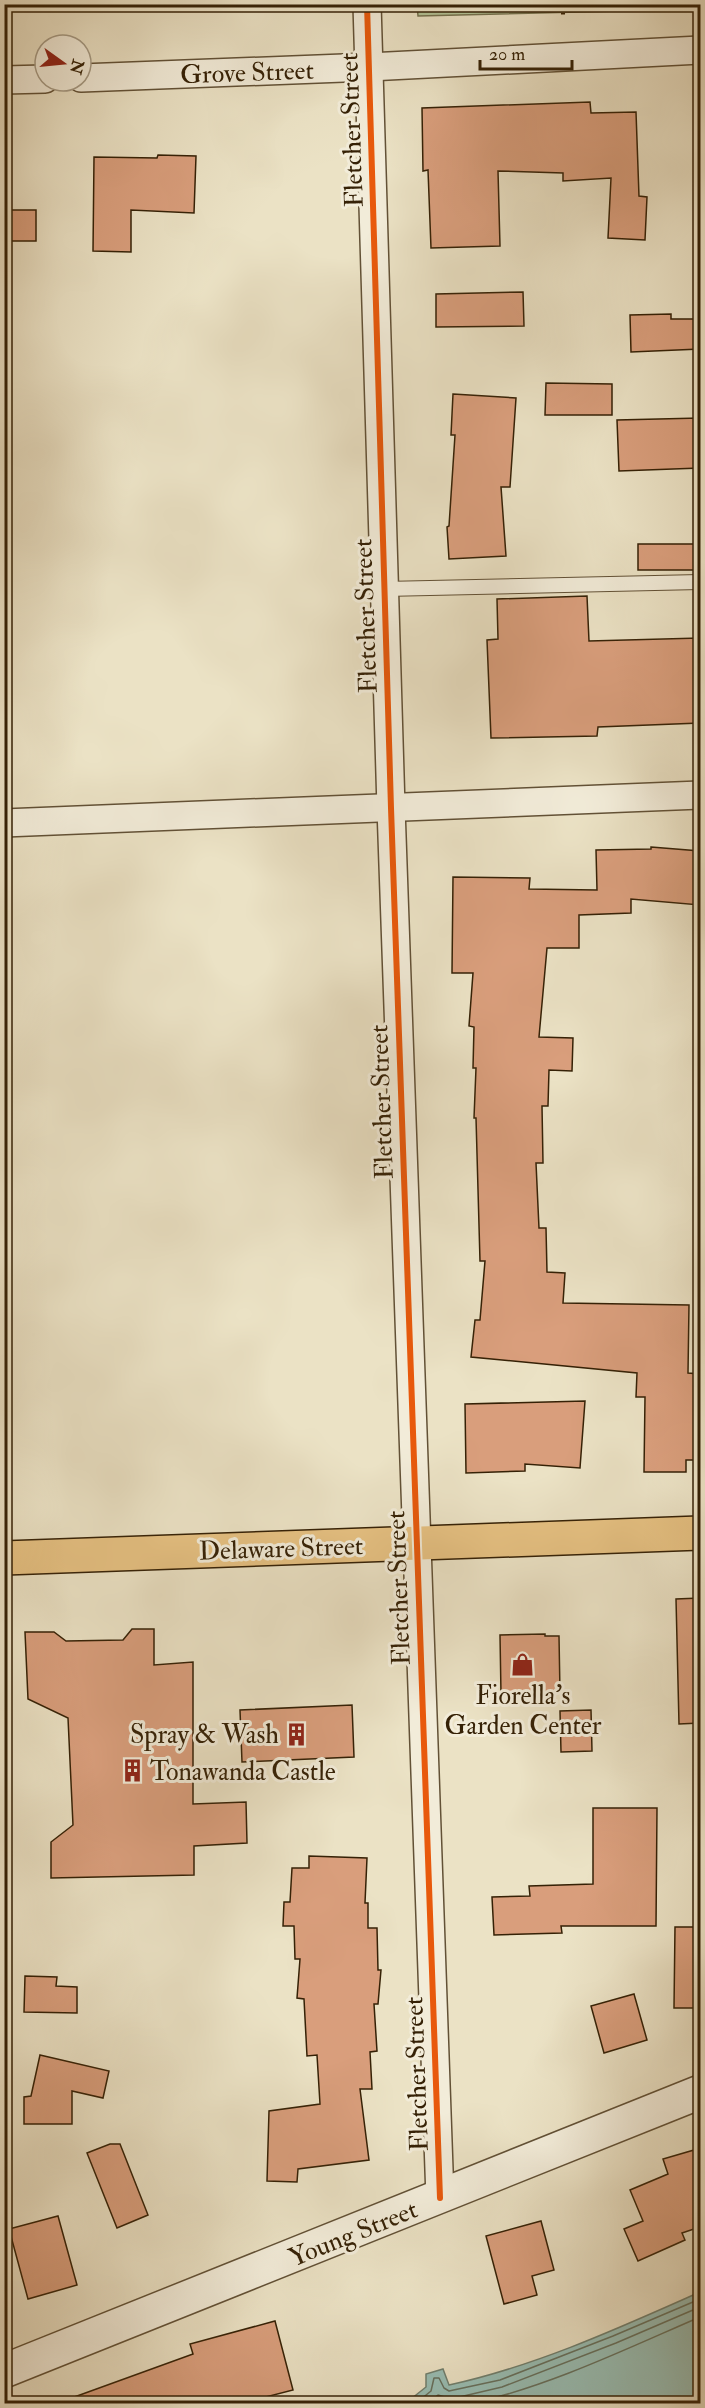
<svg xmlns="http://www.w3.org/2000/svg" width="705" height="2408" viewBox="0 0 705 2408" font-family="'IM FELL Double Pica',serif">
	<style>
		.green { fill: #b3c498; stroke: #74724f; stroke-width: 1.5 }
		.water { fill: #98beb4; stroke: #707f6e; stroke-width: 1.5 }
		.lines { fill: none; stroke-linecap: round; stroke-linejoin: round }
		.shore { stroke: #66705d; stroke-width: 1.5 }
		.building { fill: #d99e7c; stroke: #352106; stroke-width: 1.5 }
		.service-casing { stroke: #625136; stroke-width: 16 }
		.minor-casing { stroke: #625136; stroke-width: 30 }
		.tertiary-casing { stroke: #625136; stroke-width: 36 }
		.primary-casing { stroke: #352106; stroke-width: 36 }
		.path { stroke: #352106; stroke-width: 4; stroke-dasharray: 1.5 3; stroke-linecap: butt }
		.service { stroke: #f2ecd9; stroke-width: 14 }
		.minor { stroke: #f2ecd9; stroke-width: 27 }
		.tertiary { stroke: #f2ecd9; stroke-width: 33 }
		.primary { stroke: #e6c182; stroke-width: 33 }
		.cycleway-casing { stroke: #f2ecd9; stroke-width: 10 }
		.cycleway { stroke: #e8590c; stroke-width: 6 }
		.labels { text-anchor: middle; stroke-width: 6; stroke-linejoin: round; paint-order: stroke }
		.street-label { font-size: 26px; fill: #352106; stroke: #f2ecd9 }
		.poi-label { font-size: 26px; fill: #352106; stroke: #f2ecd9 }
	</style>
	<rect width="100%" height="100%" fill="#ebe2c5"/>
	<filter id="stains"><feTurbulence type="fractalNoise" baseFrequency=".00333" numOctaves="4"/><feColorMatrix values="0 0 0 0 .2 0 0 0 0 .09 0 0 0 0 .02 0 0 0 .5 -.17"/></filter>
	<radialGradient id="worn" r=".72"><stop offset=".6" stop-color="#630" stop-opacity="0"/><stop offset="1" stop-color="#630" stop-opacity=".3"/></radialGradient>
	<path class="green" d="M 700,4 L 700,9 L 418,16 L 417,5 Z"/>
	<path class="water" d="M 700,2292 L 700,2403 L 406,2403 L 426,2387 L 426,2374 L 443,2369 L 449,2385 C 536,2366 619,2328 700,2292 Z"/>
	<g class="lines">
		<g class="shore">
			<path d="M 415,2404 L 431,2391 L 434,2378 L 439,2378 L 444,2388 L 449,2391 L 500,2380 L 613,2336 L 700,2299"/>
			<path d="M 427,2404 L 438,2395 L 451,2399 L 502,2387 L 616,2343 L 700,2307"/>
			<path d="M 470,2404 C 550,2386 626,2349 700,2317"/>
		</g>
	</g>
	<g class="building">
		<path d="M 590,102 L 591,113 L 636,112 L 639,196 L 647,197 L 645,240 L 608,238 L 611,178 L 563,181 L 563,173 L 498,171 L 500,246 L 431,248 L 428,170 L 423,171 L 422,108 Z"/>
		<path d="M 158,155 L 196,156 L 194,213 L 131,210 L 131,252 L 93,251 L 94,157 L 157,158 Z"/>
		<rect x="4" y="210" width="32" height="31"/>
		<path d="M 523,292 L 524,326 L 436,327 L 436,294 Z"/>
		<path d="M 671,314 L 671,319 L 700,319 L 700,349 L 631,352 L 630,315 Z"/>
		<path d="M 546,383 L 612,384 L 612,415 L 545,415 Z"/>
		<path d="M 453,394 L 516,398 L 510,487 L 501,487 L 506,556 L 449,559 L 447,527 L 449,526 L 455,435 L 451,435 Z"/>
		<path d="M 700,418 L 700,468 L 619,471 L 617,420 Z"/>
		<rect x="638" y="544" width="62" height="26"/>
		<path d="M 587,596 L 589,641 L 700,638 L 700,723 L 598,727 L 597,736 L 491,738 L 487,640 L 498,639 L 497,599 Z"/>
		<path d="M 651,847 L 700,851 L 700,905 L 631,899 L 631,913 L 579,915 L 579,948 L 547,948 L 539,1037 L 573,1038 L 572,1071 L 549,1070 L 548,1106 L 542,1106 L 543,1163 L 536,1163 L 539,1228 L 546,1228 L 547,1272 L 565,1273 L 563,1303 L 689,1305 L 688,1373 L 700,1374 L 700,1460 L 686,1460 L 686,1472 L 644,1472 L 645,1397 L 636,1397 L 637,1373 L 471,1357 L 475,1320 L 480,1320 L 485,1261 L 480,1261 L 476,1118 L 474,1118 L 476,1068 L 473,1068 L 474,1027 L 469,1026 L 473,973 L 452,973 L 453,877 L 530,878 L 529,889 L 597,890 L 596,850 L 651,849 Z"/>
		<path d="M 585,1401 L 580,1468 L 525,1464 L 525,1471 L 466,1473 L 465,1404 Z"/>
		<path d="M 700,1598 L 700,1723 L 679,1724 L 676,1599 Z"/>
		<path d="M 132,1629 L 154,1629 L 154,1665 L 193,1662 L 193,1804 L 246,1802 L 247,1843 L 194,1846 L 194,1875 L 51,1878 L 51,1842 L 73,1825 L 68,1718 L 28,1699 L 25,1632 L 54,1632 L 66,1641 L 123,1640 Z"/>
		<path d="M 545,1634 L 545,1636 L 559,1636 L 560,1693 L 501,1694 L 500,1635 Z"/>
		<path d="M 352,1705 L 354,1757 L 242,1762 L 240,1710 Z"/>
		<path d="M 591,1710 L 592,1751 L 561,1752 L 560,1711 Z"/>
		<path d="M 593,1808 L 657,1808 L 656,1926 L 561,1926 L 562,1933 L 494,1935 L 492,1897 L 530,1896 L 529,1886 L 593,1884 Z"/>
		<path d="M 309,1856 L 367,1858 L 365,1903 L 368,1903 L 368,1928 L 377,1928 L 378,1970 L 381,1970 L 378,2004 L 374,2004 L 377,2051 L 370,2052 L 372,2089 L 360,2089 L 369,2160 L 298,2169 L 297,2182 L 267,2181 L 269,2111 L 320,2104 L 317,2055 L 307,2056 L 304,1999 L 297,1998 L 300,1959 L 295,1959 L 294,1926 L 283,1926 L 284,1902 L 290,1902 L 292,1868 L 309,1868 Z"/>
		<path d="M 675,1927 L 700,1927 L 700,2008 L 674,2008 Z"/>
		<path d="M 25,1976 L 57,1977 L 56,1986 L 77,1987 L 77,2013 L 24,2012 Z"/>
		<path d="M 634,1994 L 647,2040 L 604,2053 L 591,2006 Z"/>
		<path d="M 40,2055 L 109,2071 L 103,2098 L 72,2091 L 72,2124 L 24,2124 L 24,2097 L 31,2096 Z"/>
		<path d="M 110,2144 L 120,2144 L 148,2215 L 117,2228 L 87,2153 Z"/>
		<path d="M 694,2150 L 700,2171 L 700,2227 L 682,2233 L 685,2240 L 638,2261 L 624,2229 L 643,2221 L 630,2190 L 668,2174 L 663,2159 Z"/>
		<path d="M 58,2216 L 77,2285 L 28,2299 L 9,2229 Z"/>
		<path d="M 541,2221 L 554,2270 L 532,2276 L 537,2295 L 504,2304 L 486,2236 Z"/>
		<path d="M 275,2321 L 293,2390 L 242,2403 L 67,2403 L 66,2400 L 193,2354 L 190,2344 Z"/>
	</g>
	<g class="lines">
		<defs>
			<path id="service" d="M 384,589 L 700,582"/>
			<g id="minor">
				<path d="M 367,4 L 391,808 L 440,2198"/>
				<path d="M 81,78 L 369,67 L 700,50"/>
				<path d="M 4,80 L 45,79"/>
				<path d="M 4,823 L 700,795"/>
			</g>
			<path id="tertiary" d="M 4,2371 L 700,2092"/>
			<path id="primary" d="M 4,1558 L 700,1533"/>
		</defs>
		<use href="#service" class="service-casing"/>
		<use href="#minor" class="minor-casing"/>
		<use href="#tertiary" class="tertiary-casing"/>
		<use href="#primary" class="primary-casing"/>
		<path class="path" d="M 563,4 L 563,17"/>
		<use href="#service" class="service"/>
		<use href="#minor" class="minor"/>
		<use href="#tertiary" class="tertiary"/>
		<use href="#primary" class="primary"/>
		<defs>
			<path id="cycleway" d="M 367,4 L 391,808 L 440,2198"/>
		</defs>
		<use href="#cycleway" class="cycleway-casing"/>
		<use href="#cycleway" class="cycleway"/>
	</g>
	<defs>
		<symbol id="shop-bare" viewBox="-9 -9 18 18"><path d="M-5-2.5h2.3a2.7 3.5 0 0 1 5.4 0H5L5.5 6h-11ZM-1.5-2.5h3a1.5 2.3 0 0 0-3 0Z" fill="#8f2418" stroke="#f2ecd9" stroke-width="2.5" paint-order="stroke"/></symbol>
		<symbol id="building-bare" viewBox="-9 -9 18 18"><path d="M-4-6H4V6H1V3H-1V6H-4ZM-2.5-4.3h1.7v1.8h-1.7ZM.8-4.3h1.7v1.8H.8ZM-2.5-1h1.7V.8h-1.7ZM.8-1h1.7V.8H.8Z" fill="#8f2418" stroke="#f2ecd9" stroke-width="2.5" paint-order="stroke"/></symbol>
	</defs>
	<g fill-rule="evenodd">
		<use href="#shop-bare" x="506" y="1648" width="33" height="33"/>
		<use href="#building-bare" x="280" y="1718" width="33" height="33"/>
		<use href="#building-bare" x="116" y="1754" width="33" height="33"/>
	</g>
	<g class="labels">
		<g class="street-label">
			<text transform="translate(247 72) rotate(-2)" y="9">Grove Street</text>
			<text transform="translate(351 130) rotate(-92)" y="9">Fletcher Street</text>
			<text transform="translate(365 616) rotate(-92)" y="9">Fletcher Street</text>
			<text transform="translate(381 1102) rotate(-92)" y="9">Fletcher Street</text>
			<text transform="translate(281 1548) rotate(-2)" y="9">Delaware Street</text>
			<text transform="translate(398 1588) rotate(-92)" y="9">Fletcher Street</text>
			<text transform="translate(416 2074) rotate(-92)" y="9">Fletcher Street</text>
			<text transform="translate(353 2233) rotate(-22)" y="9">Young Street</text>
		</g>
		<g class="poi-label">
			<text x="523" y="1704">Fiorella's<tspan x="523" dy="30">Garden Center</tspan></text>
			<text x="279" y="1743" text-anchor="end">Spray &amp; Wash</text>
			<text x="150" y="1780" text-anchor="start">Tonawanda Castle</text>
		</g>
	</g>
	<rect width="705" height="2408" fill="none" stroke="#ebe2c5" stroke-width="24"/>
	<rect x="6" y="6" width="693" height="2396" fill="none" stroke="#352106" stroke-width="3"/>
	<rect x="12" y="12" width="681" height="2384" fill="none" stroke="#352106" stroke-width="1.5"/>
	<g transform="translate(63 63) rotate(105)"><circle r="28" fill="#f2ecd9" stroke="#a69b85" stroke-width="1.5"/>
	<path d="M0-4.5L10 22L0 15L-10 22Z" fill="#8f2418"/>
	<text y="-9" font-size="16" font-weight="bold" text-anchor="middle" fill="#352106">N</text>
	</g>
	<path d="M480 60v9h92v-9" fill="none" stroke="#352106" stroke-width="3"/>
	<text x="489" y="60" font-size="18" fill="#352106" stroke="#f2ecd9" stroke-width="4.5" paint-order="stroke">20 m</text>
	<rect width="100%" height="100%" filter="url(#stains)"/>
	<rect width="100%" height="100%" fill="url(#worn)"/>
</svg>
